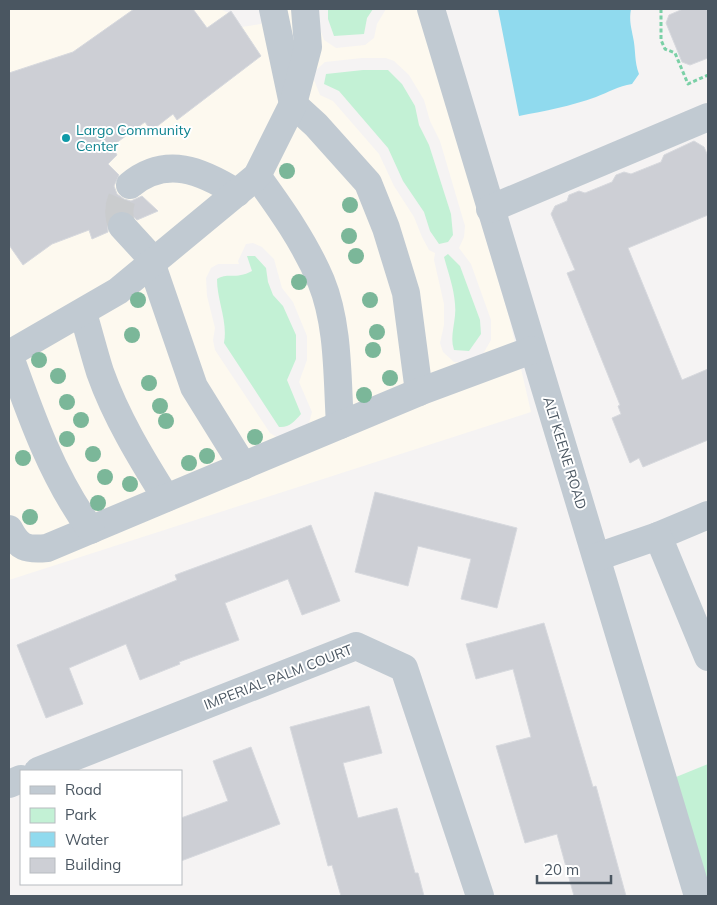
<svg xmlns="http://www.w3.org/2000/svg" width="717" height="905" viewBox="0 0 717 905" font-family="Mulish,sans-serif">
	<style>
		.commercial { fill: #fdf9ef; fill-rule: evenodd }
		.green { fill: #c3f1d5 }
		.water { fill: #90daee }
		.building { fill: #cdcfd5; stroke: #d7d9de }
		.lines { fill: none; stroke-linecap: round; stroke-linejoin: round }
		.minor-tunnel { stroke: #caccce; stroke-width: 28; stroke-dasharray: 28 14; stroke-linecap: butt }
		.path { stroke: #7ad0a6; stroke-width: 3; stroke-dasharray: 4 2.5; stroke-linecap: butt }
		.minor { stroke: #c1cad2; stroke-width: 28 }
		.tree { fill: #7bb799 }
		.culture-dot { fill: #0f9aa8; stroke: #fff; stroke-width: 2 }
		.labels { text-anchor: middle; stroke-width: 4; stroke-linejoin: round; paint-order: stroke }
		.culture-label { font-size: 14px; fill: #0d838f; stroke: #fff; text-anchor: start }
		.street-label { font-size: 14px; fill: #4a5661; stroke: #fff }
	</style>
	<rect width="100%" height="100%" fill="#f5f3f3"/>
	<path class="commercial" d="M 9,9 L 220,9 L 233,15 L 242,27 L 261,24 L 265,9 L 317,9 L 318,23 L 324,40 L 336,48 L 365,45 L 374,38 L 377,24 L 386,9 L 418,9 L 509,317 L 531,412 L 9,580 ZM 362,58 L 386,58 L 394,61 L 409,75 L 424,100 L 430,121 L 440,141 L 465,226 L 464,237 L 459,248 L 471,264 L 491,320 L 491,340 L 483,354 L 469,363 L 454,362 L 443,352 L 440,343 L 444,325 L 444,304 L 434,260 L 435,253 L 429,250 L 422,237 L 414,217 L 394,186 L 379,154 L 333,101 L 320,95 L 314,80 L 315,71 L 325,62 ZM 253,243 L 262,247 L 274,259 L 282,288 L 293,302 L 307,336 L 307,360 L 299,382 L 312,412 L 309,423 L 278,438 L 270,433 L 215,350 L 213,340 L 215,328 L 207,296 L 206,278 L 211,268 L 218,264 L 239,264 L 238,261 L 246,244 Z"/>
	<g class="green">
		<path d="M 328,9 L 373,9 L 367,18 L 364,34 L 334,36 L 328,19 Z"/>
		<path d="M 363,70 L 388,70 L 402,84 L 415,106 L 419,125 L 429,145 L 451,214 L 453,235 L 448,242 L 439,244 L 430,231 L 424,212 L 403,181 L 388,148 L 339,91 L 324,84 L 326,74 Z"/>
		<path d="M 448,254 L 460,266 L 480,320 L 481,334 L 469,351 L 454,350 C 449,335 457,320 455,304 C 454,288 448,272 444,257 Z"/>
		<path d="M 247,256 L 255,256 L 266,268 L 268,282 L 273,295 L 283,306 L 296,335 L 296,359 L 287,380 L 301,414 C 295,421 289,428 279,427 L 224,343 C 228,321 217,301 217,279 C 228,272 235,280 252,271 Z"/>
		<path d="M 708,764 L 708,885 L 676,777 Z"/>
	</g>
	<path class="water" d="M 498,9 L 631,9 C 629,21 631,26 633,37 C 636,50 634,61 639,74 L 632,84 C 618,86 609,92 596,97 C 571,106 545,111 519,116 Z"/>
	<g class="building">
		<path d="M 134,9 L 193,9 L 207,28 L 231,11 L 261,56 L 177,120 L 173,114 L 151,131 L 145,122 L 112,146 L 117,155 L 108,164 L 119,175 L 114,186 L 117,194 L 124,199 L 131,201 L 142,196 L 158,211 L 137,220 L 127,211 L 118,211 L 112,214 L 107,221 L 108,232 L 92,239 L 89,230 L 52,244 L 23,265 L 9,245 L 9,73 L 73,52 Z"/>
		<path d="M 683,9 L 708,9 L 708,58 L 690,65 L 682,62 L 666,23 L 669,15 Z"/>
		<path d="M 694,141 L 704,147 L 708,156 L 708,215 L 628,248 L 682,380 L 708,369 L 708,440 L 643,467 L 639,458 L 630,463 L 612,418 L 621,414 L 618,406 L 620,405 L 567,273 L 575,270 L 551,214 L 555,206 L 567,201 L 569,195 L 579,191 L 585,193 L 612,182 L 616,175 L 624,172 L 631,174 L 661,162 L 664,155 Z"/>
		<path d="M 375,492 L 517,528 L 497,608 L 461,599 L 471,559 L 418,546 L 408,586 L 355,572 Z"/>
		<path d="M 311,525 L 340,601 L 302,615 L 288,579 L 225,603 L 239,640 L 179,662 L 180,664 L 140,680 L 126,644 L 69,668 L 83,704 L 46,718 L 17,645 L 177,580 L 175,575 Z"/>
		<path d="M 544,623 L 593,787 L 596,786 L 626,896 L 574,896 L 557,834 L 525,843 L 496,746 L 531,737 L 513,669 L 476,679 L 466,644 Z"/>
		<path d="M 369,706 L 382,753 L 343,763 L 358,818 L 397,808 L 415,873 L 418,873 L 424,896 L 341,896 L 332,865 L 328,866 L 290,727 Z"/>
		<path d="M 251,747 L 280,824 L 181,861 L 181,818 L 228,801 L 213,761 Z"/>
	</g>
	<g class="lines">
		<path class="minor-tunnel" d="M 122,226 C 116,211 120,198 130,185"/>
		<path class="path" d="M 661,9 L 661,40 L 665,49 L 675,53 L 688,84 L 708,75"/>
		<g class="minor">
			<path d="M 273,9 L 293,104 L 316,125 L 368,183 L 386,228 L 406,293 L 419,392"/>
			<path d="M 431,9 L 698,896"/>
			<path d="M 257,176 C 281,209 305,243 321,281 C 339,325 337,378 340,425"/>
			<path d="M 130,185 C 166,155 202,171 237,193"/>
			<path d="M 490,209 L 708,117"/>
			<path d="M 122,226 L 155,262"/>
			<path d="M 152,265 L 194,387 L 243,466"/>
			<path d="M 83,313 C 89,333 94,353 100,372 C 116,417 141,458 166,498"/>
			<path d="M 9,529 C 19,548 26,550 47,548 L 419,392 L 532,350"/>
			<path d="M 91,530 C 52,476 31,416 9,354 L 118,291 L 257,176 L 293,104 L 308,47 L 305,9"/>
			<path d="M 658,536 L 708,515"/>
			<path d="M 597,557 L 658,536 L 708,657"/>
			<path d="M 38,771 L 356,646 L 404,668 L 480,896"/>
			<path d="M 9,784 L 21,779"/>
		</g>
	</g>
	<g class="tree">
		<circle cx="287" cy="171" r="8"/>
		<circle cx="350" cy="205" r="8"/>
		<circle cx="349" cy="236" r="8"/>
		<circle cx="356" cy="256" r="8"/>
		<circle cx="299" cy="282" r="8"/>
		<circle cx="138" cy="300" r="8"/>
		<circle cx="370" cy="300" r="8"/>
		<circle cx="377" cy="332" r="8"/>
		<circle cx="132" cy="335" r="8"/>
		<circle cx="373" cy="350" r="8"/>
		<circle cx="39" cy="360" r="8"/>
		<circle cx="58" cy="376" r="8"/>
		<circle cx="390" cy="378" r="8"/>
		<circle cx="149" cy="383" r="8"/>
		<circle cx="364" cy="395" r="8"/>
		<circle cx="67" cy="402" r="8"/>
		<circle cx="160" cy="406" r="8"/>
		<circle cx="81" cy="420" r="8"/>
		<circle cx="166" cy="421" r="8"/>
		<circle cx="255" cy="437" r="8"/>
		<circle cx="67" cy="439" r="8"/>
		<circle cx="93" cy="454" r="8"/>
		<circle cx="207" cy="456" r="8"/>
		<circle cx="23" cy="458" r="8"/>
		<circle cx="189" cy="463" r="8"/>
		<circle cx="105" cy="477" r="8"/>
		<circle cx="130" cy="484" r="8"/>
		<circle cx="98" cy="503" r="8"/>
		<circle cx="30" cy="517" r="8"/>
	</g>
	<circle class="culture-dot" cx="66" cy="138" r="5"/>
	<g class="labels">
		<g class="culture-label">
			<text x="76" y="135">Largo Community<tspan x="76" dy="16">Center</tspan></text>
		</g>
		<g class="street-label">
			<text transform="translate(565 453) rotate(73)" y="5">ALT KEENE ROAD</text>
			<text transform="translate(278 677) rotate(-21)" y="5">IMPERIAL PALM COURT</text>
		</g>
	</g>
	<rect width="717" height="905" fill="none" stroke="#4a5661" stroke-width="20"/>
	<rect x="20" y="770" width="162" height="115" fill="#ffffff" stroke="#b7bbc0"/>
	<rect x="30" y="786" width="25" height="8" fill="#c1cad2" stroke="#b7bbc0"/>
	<text x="65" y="795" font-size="15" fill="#4a5661">Road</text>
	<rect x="30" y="808" width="25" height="15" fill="#c3f1d5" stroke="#b7bbc0"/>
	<text x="65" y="820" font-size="15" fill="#4a5661">Park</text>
	<rect x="30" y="832" width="25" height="15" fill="#90daee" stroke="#b7bbc0"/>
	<text x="65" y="845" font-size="15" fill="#4a5661">Water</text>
	<rect x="30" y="858" width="25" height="15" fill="#cdcfd5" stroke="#b7bbc0"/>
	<text x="65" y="870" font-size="15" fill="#4a5661">Building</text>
	<path d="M537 875v8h74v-8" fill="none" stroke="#4a5661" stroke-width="2.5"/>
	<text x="544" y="875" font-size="15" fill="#4a5661" stroke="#ffffff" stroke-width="4" paint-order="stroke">20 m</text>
</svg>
